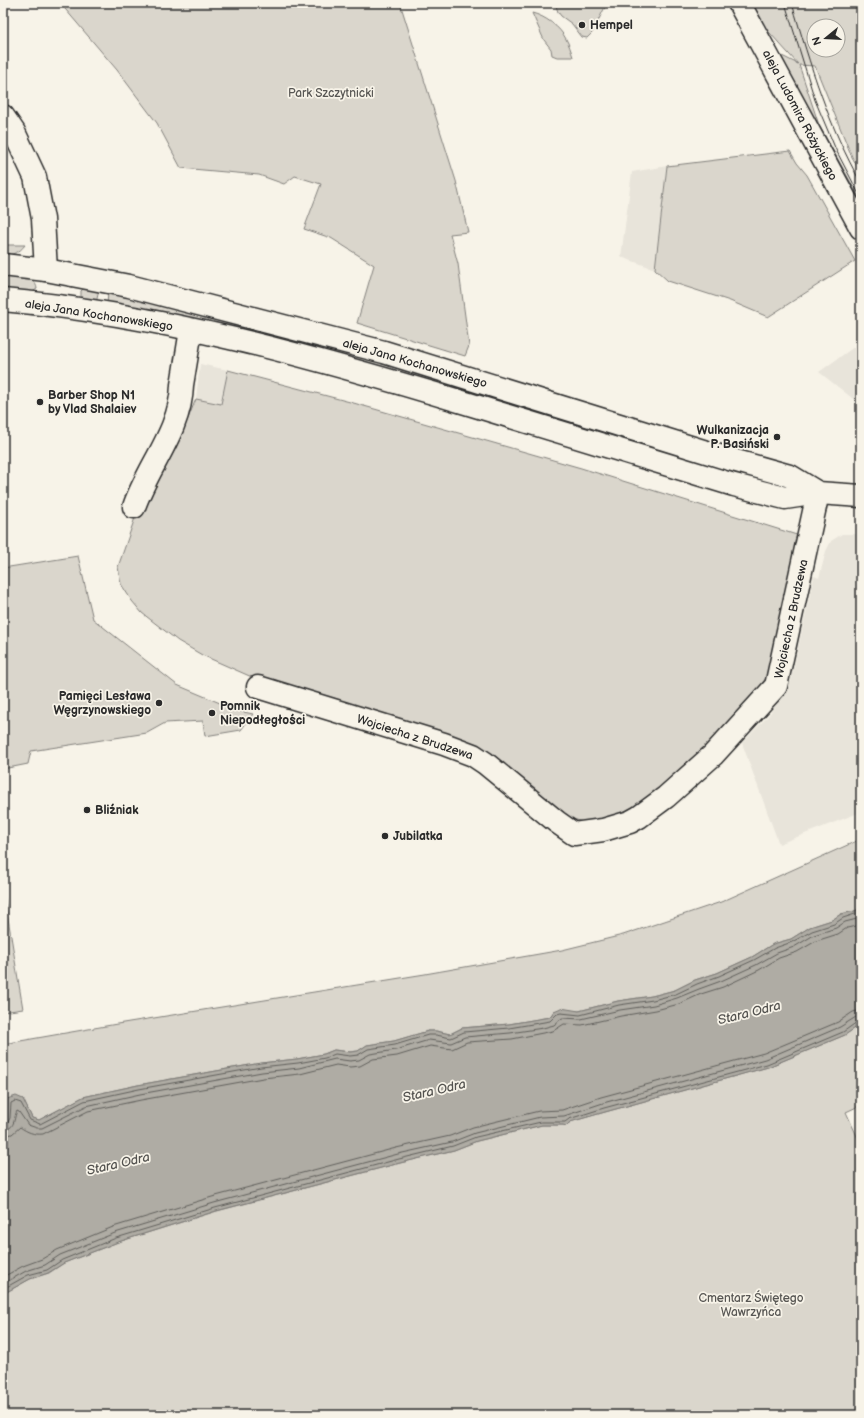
<svg xmlns="http://www.w3.org/2000/svg" width="864" height="1418" viewBox="0 0 864 1418" font-family="'Balsamiq Sans',sans-serif">
	<style>
		.built { fill: #e8e4da }
		.green { fill: #dad6cc; stroke: #82807c; fill-rule: evenodd }
		.water { fill: #afaca4; stroke: #7a7874 }
		.lines { fill: none; stroke-linecap: round; stroke-linejoin: round }
		.shore { stroke: #605f5b; stroke-width: 1 }
		.minor-casing { stroke: #2b2b2b; stroke-width: 25 }
		.major-casing { stroke: #2b2b2b; stroke-width: 25 }
		.minor { stroke: #f7f3e8; stroke-width: 22 }
		.major { stroke: #f7f3e8; stroke-width: 22 }
		.tram { stroke: #2b2b2b; stroke-width: 1 }
		.poi-dot { fill: #2b2b2b; stroke: #f7f3e8; stroke-width: 1.5 }
		.labels { text-anchor: middle; stroke-width: 3.5; stroke-linejoin: round; paint-order: stroke }
		.poi-label { font-size: 12px; font-weight: bold; fill: #2b2b2b; stroke: #f7f3e8; text-anchor: start }
		.park-label { font-size: 12px; fill: #575653; stroke: #f7f3e8 }
		.street-label { font-size: 12px; fill: #2b2b2b; stroke: #f7f3e8 }
		.water-label { font-size: 13px; font-style: italic; fill: #53524f; stroke: #f7f3e8 }
	</style>
	<rect width="100%" height="100%" fill="#f7f3e8"/>
	<filter id="ink" filterUnits="userSpaceOnUse"><feTurbulence type="fractalNoise" baseFrequency=".025" numOctaves="2"/><feDisplacementMap in="SourceGraphic" scale="8" xChannelSelector="R" yChannelSelector="G"/><feConvolveMatrix kernelMatrix="1 2 1 2 8 2 1 2 1" color-interpolation-filters="sRGB"/></filter>
	<g filter="url(#ink)">
		<g class="built">
			<path d="M 667,166 L 655,269 L 621,257 L 632,172 Z"/>
			<path d="M 861,342 L 861,405 L 819,372 Z"/>
			<path d="M 200,364 L 228,370 L 221,405 L 196,399 Z"/>
			<path d="M 842,534 L 855,534 L 861,535 L 861,812 L 779,844 L 742,743 L 768,716 L 787,690 L 791,679 L 814,576 L 819,578 L 826,551 L 831,541 Z"/>
		</g>
		<g class="green">
			<path d="M 60,3 L 400,3 L 456,181 L 468,232 L 450,234 L 458,264 L 469,346 L 465,356 L 357,323 L 374,265 L 331,238 L 304,229 L 321,184 L 295,176 L 284,184 L 259,175 L 181,168 L 157,123 L 117,70 Z"/>
			<path d="M 555,3 L 604,3 L 606,5 L 592,33 L 587,38 L 582,37 L 572,24 L 561,16 L 558,12 Z"/>
			<path d="M 750,3 L 861,3 L 861,173 L 852,157 L 815,66 L 799,65 L 819,125 L 861,201 L 861,210 L 776,53 L 798,64 L 760,22 ZM 814,26 L 838,26 L 838,50 L 814,50 Z"/>
			<path d="M 532,13 C 545,16 560,27 566,39 C 569,44 571,51 573,57 L 557,57 L 552,55 L 551,49 L 544,40 Z"/>
			<path d="M 790,151 L 797,163 L 807,175 L 855,261 L 768,317 L 730,301 L 668,281 L 655,269 L 667,166 Z"/>
			<path d="M 3,245 L 25,245 C 19,253 13,255 3,254 Z"/>
			<path d="M 3,275 C 13,277 36,275 37,289 L 32,292 L 28,292 L 27,293 L 3,290 Z"/>
			<path d="M 84,288 L 99,290 L 96,303 L 83,300 L 81,298 L 81,291 Z"/>
			<path d="M 108,292 L 362,356 L 687,456 L 686,463 L 107,305 Z"/>
			<path d="M 228,370 L 350,402 L 581,468 L 800,536 L 766,678 L 749,701 L 709,744 L 667,783 L 647,799 L 622,815 L 595,822 L 583,822 L 567,817 L 487,754 L 254,678 L 202,655 L 178,641 L 142,613 L 132,601 L 121,584 L 118,567 L 138,509 L 153,490 L 175,450 L 196,399 L 221,404 Z"/>
			<path d="M 78,556 L 93,619 L 177,685 L 239,711 L 253,714 L 241,730 L 205,736 L 203,721 L 165,723 L 147,733 L 31,751 L 28,764 L 3,769 L 3,568 Z"/>
			<path d="M 861,839 L 861,908 L 855,911 L 841,914 L 832,920 L 810,927 L 791,939 L 773,944 L 752,957 L 717,973 L 695,980 L 675,990 L 652,996 L 618,1001 L 579,1011 L 554,1011 L 550,1017 L 509,1024 L 462,1028 L 450,1034 L 436,1031 L 428,1031 L 394,1041 L 367,1045 L 358,1051 L 350,1052 L 334,1050 L 324,1054 L 297,1059 L 261,1063 L 138,1085 L 83,1097 L 39,1120 L 32,1118 L 23,1099 L 7,1099 L 6,1118 L 3,1124 L 3,1044 L 117,1024 L 425,974 L 562,950 L 623,935 L 721,902 Z"/>
			<path d="M 3,888 L 23,1009 L 3,1012 Z"/>
			<path d="M 861,1024 L 861,1105 L 846,1112 L 861,1145 L 861,1415 L 3,1415 L 3,1294 L 30,1279 L 49,1273 L 64,1263 L 118,1242 L 217,1211 L 400,1163 L 454,1150 L 477,1141 L 542,1125 L 568,1125 L 570,1122 L 605,1112 L 768,1067 L 845,1035 Z"/>
		</g>
		<path class="water" d="M 861,908 L 861,1024 L 845,1035 L 768,1067 L 605,1112 L 570,1122 L 566,1126 L 563,1125 L 542,1125 L 477,1141 L 454,1150 L 400,1163 L 216,1211 L 118,1242 L 64,1263 L 48,1273 L 30,1279 L 3,1294 L 3,1124 L 6,1118 L 7,1099 L 16,1096 L 23,1099 L 32,1118 L 39,1120 L 83,1097 L 138,1085 L 261,1063 L 297,1059 L 324,1054 L 334,1050 L 350,1052 L 358,1051 L 367,1045 L 394,1041 L 428,1031 L 436,1031 L 450,1034 L 462,1028 L 509,1024 L 550,1017 L 554,1011 L 561,1008 L 579,1011 L 618,1001 L 652,996 L 675,990 L 695,980 L 717,973 L 752,957 L 773,944 L 791,939 L 810,927 L 832,920 L 841,914 L 855,911 Z"/>
		<g class="lines">
			<g class="shore">
				<path d="M 3,1125 L 7,1124 L 10,1118 L 11,1103 L 15,1101 L 21,1103 L 30,1120 L 40,1124 L 84,1101 L 139,1089 L 261,1067 L 298,1063 L 325,1058 L 335,1054 L 350,1056 L 358,1055 L 368,1049 L 395,1045 L 428,1035 L 436,1035 L 451,1038 L 464,1032 L 509,1028 L 550,1021 L 557,1014 L 561,1013 L 580,1015 L 619,1005 L 653,1000 L 676,994 L 697,984 L 719,976 L 754,960 L 775,948 L 792,942 L 812,931 L 834,924 L 843,918 L 861,912"/>
				<path d="M 3,1130 C 16,1129 13,1119 17,1111 L 19,1112 L 28,1125 L 37,1128 L 42,1128 L 86,1106 L 140,1094 L 262,1072 L 299,1068 L 335,1059 L 350,1061 L 359,1060 L 370,1054 L 396,1050 L 429,1040 L 451,1043 L 465,1037 L 510,1033 L 543,1028 L 554,1025 L 562,1018 L 581,1019 L 620,1010 L 654,1005 L 677,998 L 699,989 L 721,981 L 756,965 L 777,953 L 794,947 L 814,935 L 836,928 L 845,922 L 861,918"/>
				<path d="M 3,1136 L 12,1134 L 20,1127 C 27,1132 34,1135 43,1134 L 88,1111 L 141,1100 L 263,1078 L 300,1074 L 336,1065 L 350,1067 L 360,1066 L 373,1059 L 397,1056 L 430,1046 L 452,1049 L 467,1042 L 512,1039 L 553,1031 L 564,1024 L 582,1025 L 621,1016 L 656,1010 L 679,1004 L 701,994 L 723,987 L 759,970 L 779,958 L 797,952 L 816,941 L 838,934 L 847,928 L 861,925"/>
				<path d="M 3,1277 L 23,1266 L 42,1259 L 57,1250 L 113,1227 L 212,1197 L 396,1148 L 450,1136 L 473,1127 L 539,1111 L 562,1110 L 601,1097 L 764,1053 L 838,1022 L 853,1012 L 861,1010"/>
				<path d="M 3,1284 L 26,1271 L 45,1265 L 60,1255 L 115,1233 L 214,1203 L 398,1154 L 452,1142 L 475,1133 L 540,1117 L 564,1116 L 603,1103 L 765,1059 L 840,1027 L 856,1017 L 861,1016"/>
				<path d="M 3,1289 L 28,1275 L 47,1270 L 62,1260 L 116,1238 L 215,1208 L 399,1159 L 453,1146 L 476,1137 L 541,1122 L 565,1122 L 569,1119 L 604,1108 L 767,1064 L 843,1032 L 857,1022 L 861,1021"/>
			</g>
			<defs>
				<g id="minor">
					<path d="M 739,3 L 861,228"/>
					<path d="M 3,116 L 14,132 L 35,177 L 43,219 L 46,270"/>
					<path d="M 134,507 C 148,466 181,430 182,385 L 191,330"/>
					<path d="M 258,687 L 444,744 L 473,755 L 485,763 L 557,822 L 574,834 L 603,830 L 630,822 L 639,817 L 666,797 L 713,755 L 776,686 L 818,493"/>
				</g>
				<g id="major">
					<path d="M 3,265 L 46,270 L 129,286 L 384,352 L 729,459 L 790,476 L 818,493"/>
					<path d="M 3,300 C 162,314 317,358 469,404 C 557,431 645,458 734,485 L 785,498 L 818,493 L 861,496"/>
				</g>
			</defs>
			<use href="#minor" class="minor-casing"/>
			<use href="#major" class="major-casing"/>
			<use href="#minor" class="minor"/>
			<use href="#major" class="major"/>
			<g class="tram">
				<path d="M 785,3 L 815,100 L 836,150 L 861,198"/>
				<path d="M 792,3 C 810,65 829,127 861,183"/>
			</g>
		</g>
	</g>
	<g class="poi-dot">
		<circle cx="582" cy="25" r="4"/>
		<circle cx="40" cy="402" r="4"/>
		<circle cx="777" cy="437" r="4"/>
		<circle cx="159" cy="703" r="4"/>
		<circle cx="212" cy="713" r="4"/>
		<circle cx="87" cy="810" r="4"/>
		<circle cx="385" cy="836" r="4"/>
	</g>
	<g class="labels">
		<g class="poi-label">
			<text x="590" y="29">Hempel</text>
			<text x="48" y="399">Barber Shop N1<tspan x="48" dy="14">by Vlad Shalaiev</tspan></text>
			<text x="769" y="434" text-anchor="end">Wulkanizacja<tspan x="769" dy="14">P. Basiński</tspan></text>
			<text x="151" y="700" text-anchor="end">Pamięci Lesława<tspan x="151" dy="14">Węgrzynowskiego</tspan></text>
			<text x="220" y="710">Pomnik<tspan x="220" dy="14">Niepodłegłości</tspan></text>
			<text x="95" y="814">Bliźniak</text>
			<text x="393" y="840">Jubilatka</text>
		</g>
		<g class="park-label">
			<text x="331" y="97">Park Szczytnicki</text>
			<text x="751" y="1302">Cmentarz Świętego<tspan x="751" dy="14">Wawrzyńca</tspan></text>
		</g>
		<g class="street-label">
			<text transform="translate(800 115) rotate(62)" y="4">aleja Ludomira Różyckiego</text>
			<text transform="translate(99 315) rotate(9)" y="4">aleja Jana Kochanowskiego</text>
			<text transform="translate(415 363) rotate(16)" y="4">aleja Jana Kochanowskiego</text>
			<text transform="translate(791 619) rotate(-78)" y="4">Wojciecha z Brudzewa</text>
			<text transform="translate(415 737) rotate(18)" y="4">Wojciecha z Brudzewa</text>
		</g>
		<g class="water-label">
			<text transform="translate(749 1012) rotate(-14)" y="5">Stara Odra</text>
			<text transform="translate(434 1090) rotate(-13)" y="5">Stara Odra</text>
			<text transform="translate(118 1163) rotate(-13)" y="5">Stara Odra</text>
		</g>
	</g>
	<rect width="864" height="1418" fill="none" stroke="#f7f3e8" stroke-width="16"/>
	<rect x="8" y="8" width="848" height="1402" fill="none" stroke="#2b2b2b" stroke-width="1.5" filter="url(#ink)"/>
	<g transform="translate(826 38) rotate(252)"><circle r="19" fill="#f7f3e8" stroke="#a5a39c"/>
	<path d="M0-3L7 15L0 10L-7 15Z" fill="#2b2b2b"/>
	<text y="-6" font-size="11" font-weight="bold" text-anchor="middle" fill="#2b2b2b">N</text>
	</g>
</svg>
